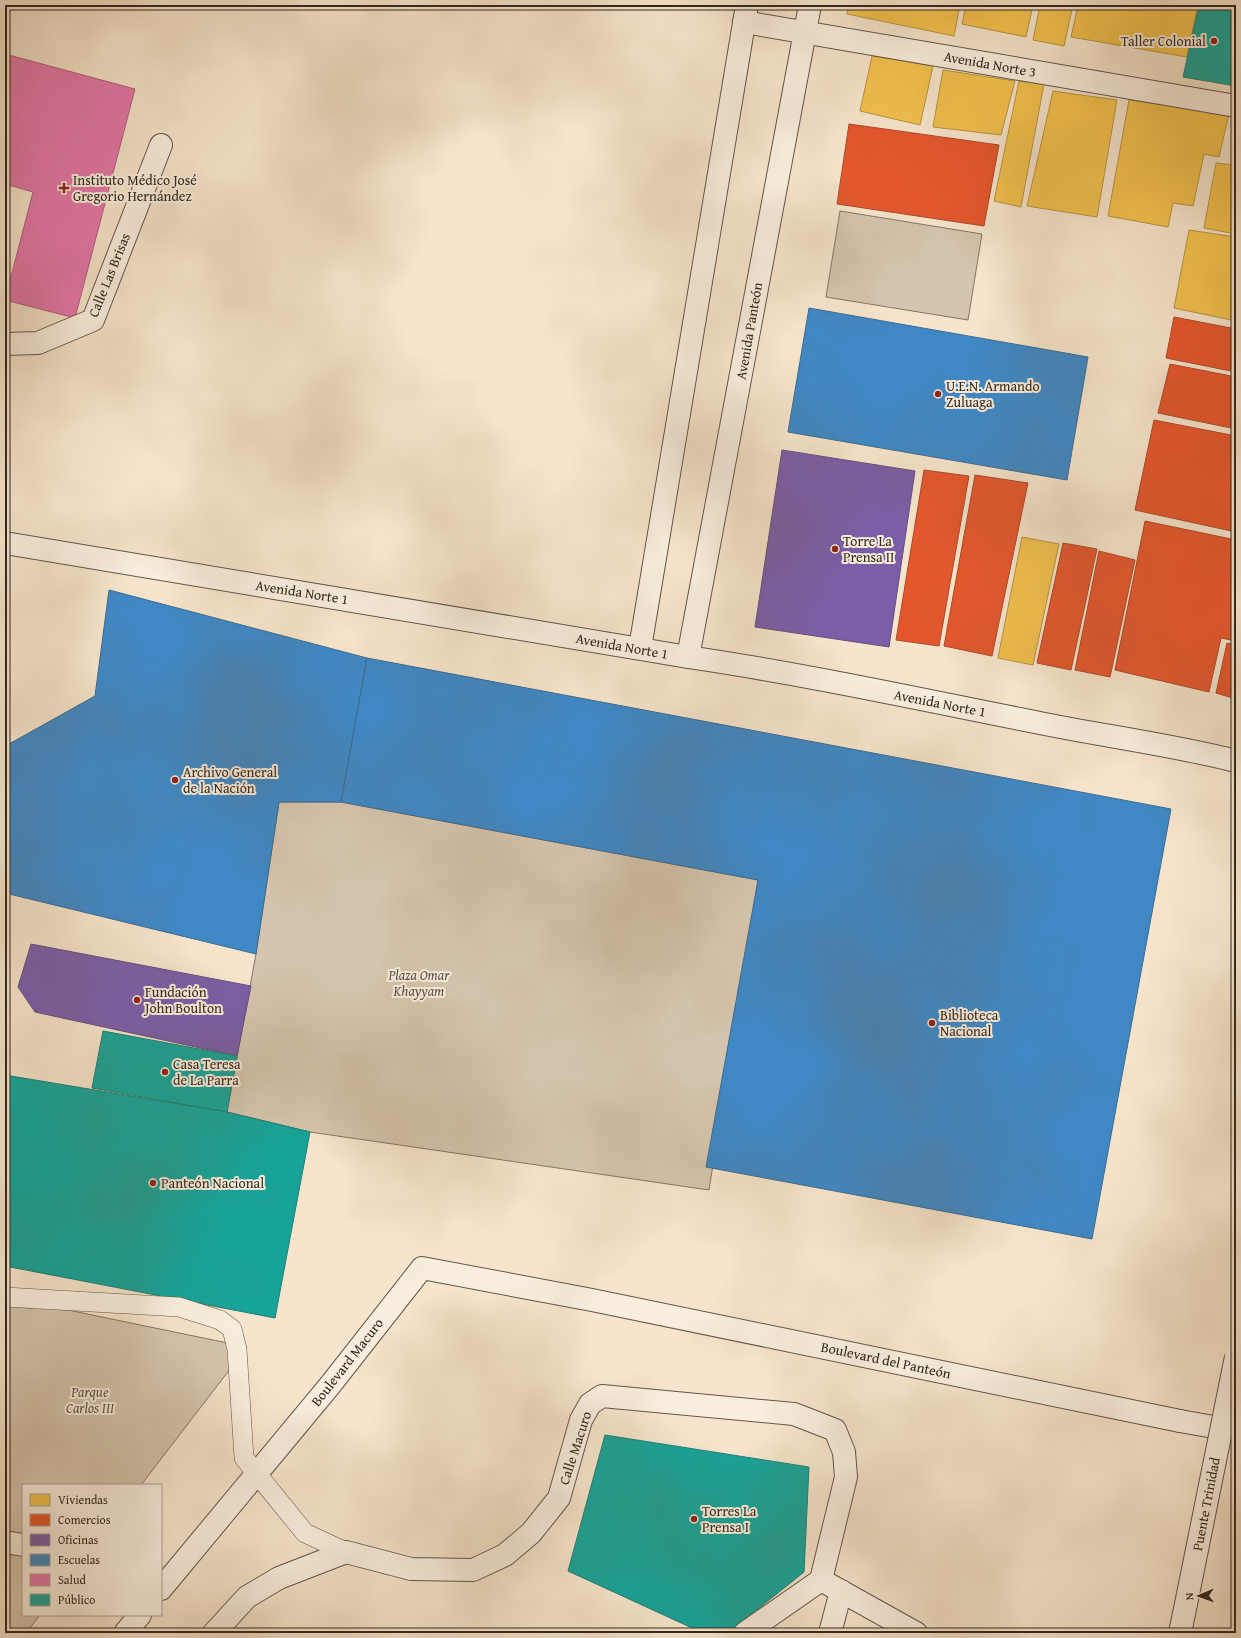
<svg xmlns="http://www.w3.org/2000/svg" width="1241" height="1638" viewBox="0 0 1241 1638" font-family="'Gentium Book Plus',serif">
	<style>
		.green { fill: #d5c5ae; stroke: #837666 }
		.homes { fill: #f2c14e; stroke: #b89340 }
		.shops { fill: #e4572e; stroke: #ae4929 }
		.offices { fill: #7b5ea7; stroke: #654e7e }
		.schools { fill: #3f88c5; stroke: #3b6b93 }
		.health { fill: #e377a8; stroke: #ae5f7f }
		.public { fill: #17a398; stroke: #1f7e73 }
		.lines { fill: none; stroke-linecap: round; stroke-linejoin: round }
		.service-casing { stroke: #62574a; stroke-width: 20 }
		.pedestrian-casing { stroke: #62574a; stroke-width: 24 }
		.minor-casing { stroke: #62574a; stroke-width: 24 }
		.service { stroke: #f9eede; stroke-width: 19 }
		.pedestrian { stroke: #f9eede; stroke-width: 22 }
		.minor { stroke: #f9eede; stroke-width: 22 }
		.minor-bridge-casing { stroke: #62574a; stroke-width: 24; stroke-linecap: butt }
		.minor-bridge { stroke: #f9eede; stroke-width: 22 }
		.poi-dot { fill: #8f2418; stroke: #f9eede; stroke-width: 1.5 }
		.labels { text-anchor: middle; stroke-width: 4; stroke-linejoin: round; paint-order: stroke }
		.poi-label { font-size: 14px; fill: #31281e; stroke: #f9eede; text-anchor: start }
		.street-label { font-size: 14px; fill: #31281e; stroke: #f9eede }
		.park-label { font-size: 14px; font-style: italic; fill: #5a4f42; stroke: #f9eede }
	</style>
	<rect width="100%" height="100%" fill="#f6e5cc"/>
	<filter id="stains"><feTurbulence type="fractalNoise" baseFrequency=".005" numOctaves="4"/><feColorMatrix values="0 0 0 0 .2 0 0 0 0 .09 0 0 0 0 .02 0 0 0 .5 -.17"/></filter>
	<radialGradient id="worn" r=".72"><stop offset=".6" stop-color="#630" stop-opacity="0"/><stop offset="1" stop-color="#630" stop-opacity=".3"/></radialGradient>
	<g class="green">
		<path d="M 840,211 L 982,234 L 968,320 L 826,297 Z"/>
		<path d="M 279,802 L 341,802 L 758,880 L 709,1190 L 310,1132 L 227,1112 L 256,954 Z"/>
		<path d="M 5,1297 L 247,1347 L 141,1485 L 23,1485 L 23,1615 L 40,1615 L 26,1633 L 5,1633 Z"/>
	</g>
	<g class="homes">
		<path d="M 848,5 L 960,5 L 954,36 L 847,14 Z"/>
		<path d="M 966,5 L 1033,5 L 1026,37 L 962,24 Z"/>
		<path d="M 1040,5 L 1073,5 L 1064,46 L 1033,40 Z"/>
		<path d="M 1078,5 L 1198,5 L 1187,57 L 1071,37 Z"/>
		<path d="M 872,56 L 933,66 L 920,125 L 860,111 Z"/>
		<path d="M 943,70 L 1015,81 L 1001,135 L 933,127 Z"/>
		<path d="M 1019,81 L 1044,84 L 1021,207 L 994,201 Z"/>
		<path d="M 1053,91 L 1117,100 L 1097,217 L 1027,206 Z"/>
		<path d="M 1129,100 L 1229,114 L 1219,157 L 1204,154 L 1193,206 L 1173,203 L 1168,227 L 1108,216 Z"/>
		<path d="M 1236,140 L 1236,161 L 1233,161 Z"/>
		<path d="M 1216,163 L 1236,165 L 1236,234 L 1204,228 Z"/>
		<path d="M 1189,230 L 1236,237 L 1236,321 L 1174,308 Z"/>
		<path d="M 1022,537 L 1059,544 L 1033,665 L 998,658 Z"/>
	</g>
	<g class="shops">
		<path d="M 849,124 L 999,145 L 984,226 L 837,204 Z"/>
		<path d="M 1174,317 L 1236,329 L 1236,372 L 1166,358 Z"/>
		<path d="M 1170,364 L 1236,377 L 1236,429 L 1158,413 Z"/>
		<path d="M 1154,420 L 1236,436 L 1236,532 L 1135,510 Z"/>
		<path d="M 924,470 L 969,476 L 939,646 L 896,640 Z"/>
		<path d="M 975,475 L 1028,483 L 992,656 L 944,646 Z"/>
		<path d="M 1145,521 L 1236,540 L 1236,641 L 1221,638 L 1209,692 L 1115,670 Z"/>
		<path d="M 1063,543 L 1097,549 L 1071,670 L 1037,663 Z"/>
		<path d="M 1099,551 L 1135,560 L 1110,677 L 1075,670 Z"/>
		<path d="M 1227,643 L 1236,645 L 1236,699 L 1216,693 Z"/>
	</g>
	<g class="offices">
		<path d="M 782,450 L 915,471 L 889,647 L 755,627 Z"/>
		<path d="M 31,944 L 251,986 L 237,1056 L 35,1012 L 18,987 Z"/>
	</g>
	<g class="schools">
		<path d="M 809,308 L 1088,357 L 1067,480 L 788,432 Z"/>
		<path d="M 109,590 L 367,658 L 341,802 L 279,802 L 256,954 L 5,893 L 5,759 L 9,744 L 95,696 Z"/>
		<path d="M 367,658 L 1171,809 L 1092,1239 L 706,1167 L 758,880 L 341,802 Z"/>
	</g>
	<path class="health" d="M 5,54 L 135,89 L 75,318 L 5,300 L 33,192 L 5,184 Z"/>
	<g class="public">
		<path d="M 1199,5 L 1236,5 L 1236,86 L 1183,77 Z"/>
		<path d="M 103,1031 L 237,1056 L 227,1112 L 92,1088 Z"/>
		<path d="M 5,1075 L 227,1112 L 310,1132 L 275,1318 L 5,1266 Z"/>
		<path d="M 605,1435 L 809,1467 L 804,1572 L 728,1633 L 703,1633 L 568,1571 Z"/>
	</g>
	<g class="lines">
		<defs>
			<path id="service" d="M 5,1297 L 179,1307 L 220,1320 L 232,1329 L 237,1349 L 244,1458 L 305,1533 L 346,1552"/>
			<g id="pedestrian">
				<path d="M 5,1542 L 23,1545"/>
				<path d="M 161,1589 L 331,1384 L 422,1268 L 592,1300 L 1180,1421"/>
				<path d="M 125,1633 L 140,1615"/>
			</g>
			<g id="minor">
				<path d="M 744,22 L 1236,106"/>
				<path d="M 5,344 L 38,343 L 93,320 L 161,145"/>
				<path d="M 5,543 L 688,657 C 804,674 919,699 1035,722 C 1102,736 1169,744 1236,761"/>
				<path d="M 640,648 L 747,5"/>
				<path d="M 688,657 L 810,5"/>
				<path d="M 1180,1421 L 1236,1431"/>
				<path d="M 214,1633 L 247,1597 L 279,1578 L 346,1552 L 411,1569 L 473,1570 L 505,1555 L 531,1533 L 559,1498 L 581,1420 L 590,1404 L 602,1396 L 794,1414 L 835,1430 L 844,1452 L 846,1477 L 821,1580"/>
				<path d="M 745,1633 L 821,1580 L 916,1633"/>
				<path d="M 830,1633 L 841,1591"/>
				<path d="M 1180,1633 L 1186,1604"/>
			</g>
		</defs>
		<use href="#service" class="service-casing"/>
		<use href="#pedestrian" class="pedestrian-casing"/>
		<use href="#minor" class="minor-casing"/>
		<use href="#service" class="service"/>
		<use href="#pedestrian" class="pedestrian"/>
		<use href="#minor" class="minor"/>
		<defs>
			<path id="minor-bridge" d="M 1186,1604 L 1236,1357"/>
		</defs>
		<use href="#minor-bridge" class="minor-bridge-casing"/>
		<use href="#minor-bridge" class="minor-bridge"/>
	</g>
	<g class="poi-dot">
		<circle cx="1214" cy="41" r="4"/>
		<path d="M62 182h4v4h4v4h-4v4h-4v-4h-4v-4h4z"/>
		<circle cx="938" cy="394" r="4"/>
		<circle cx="835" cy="549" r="4"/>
		<circle cx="175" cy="780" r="4"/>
		<circle cx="137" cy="1000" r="4"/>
		<circle cx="932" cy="1023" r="4"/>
		<circle cx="165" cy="1072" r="4"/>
		<circle cx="153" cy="1183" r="4"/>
		<circle cx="694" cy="1519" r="4"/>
	</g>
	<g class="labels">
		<g class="poi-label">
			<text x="1206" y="46" text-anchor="end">Taller Colonial</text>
			<text x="73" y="185">Instituto Médico José<tspan x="73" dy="16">Gregorio Hernández</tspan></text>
			<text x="946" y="391">U.E.N. Armando<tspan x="946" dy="16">Zuluaga</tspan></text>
			<text x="843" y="546">Torre La<tspan x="843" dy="16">Prensa II</tspan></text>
			<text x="183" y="777">Archivo General<tspan x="183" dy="16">de la Nación</tspan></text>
			<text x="145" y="997">Fundación<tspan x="145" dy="16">John Boulton</tspan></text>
			<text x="940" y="1020">Biblioteca<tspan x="940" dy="16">Nacional</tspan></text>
			<text x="173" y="1069">Casa Teresa<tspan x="173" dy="16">de La Parra</tspan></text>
			<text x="161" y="1188">Panteón Nacional</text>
			<text x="702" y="1516">Torres La<tspan x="702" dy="16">Prensa I</tspan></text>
		</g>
		<g class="street-label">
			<text transform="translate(990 64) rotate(10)" y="5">Avenida Norte 3</text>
			<text transform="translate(109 275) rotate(-68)" y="5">Calle Las Brisas</text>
			<text transform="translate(749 331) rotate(-80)" y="5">Avenida Panteón</text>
			<text transform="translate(302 592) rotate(9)" y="5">Avenida Norte 1</text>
			<text transform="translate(622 646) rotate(10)" y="5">Avenida Norte 1</text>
			<text transform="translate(940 703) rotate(11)" y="5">Avenida Norte 1</text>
			<text transform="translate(886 1360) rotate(12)" y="5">Boulevard del Panteón</text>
			<text transform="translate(347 1362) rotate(-52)" y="5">Boulevard Macuro</text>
			<text transform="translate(575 1448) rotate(-72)" y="5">Calle Macuro</text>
			<text transform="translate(1206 1504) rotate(-79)" y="5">Puente Trinidad</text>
		</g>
		<g class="park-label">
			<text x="419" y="980">Plaza Omar<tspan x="419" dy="16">Khayyam</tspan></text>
			<text x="90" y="1397">Parque<tspan x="90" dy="16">Carlos III</tspan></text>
		</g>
	</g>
	<rect width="1241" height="1638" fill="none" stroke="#f6e5cc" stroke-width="20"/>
	<rect x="6" y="6" width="1229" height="1626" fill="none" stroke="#31281e" stroke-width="2"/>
	<rect x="10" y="10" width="1221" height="1618" fill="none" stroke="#31281e"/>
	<rect x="22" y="1484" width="140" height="132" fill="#f9eede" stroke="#a99f91"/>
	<rect x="30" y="1494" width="20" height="12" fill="#f2c14e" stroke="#a99f91"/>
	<text x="58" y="1504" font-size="12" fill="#31281e">Viviendas</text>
	<rect x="30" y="1514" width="20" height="12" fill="#e4572e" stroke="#a99f91"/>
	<text x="58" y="1524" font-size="12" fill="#31281e">Comercios</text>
	<rect x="30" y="1534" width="20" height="12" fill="#7b5ea7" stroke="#a99f91"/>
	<text x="58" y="1544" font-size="12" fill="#31281e">Oficinas</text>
	<rect x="30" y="1554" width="20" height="12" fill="#3f88c5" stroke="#a99f91"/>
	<text x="58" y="1564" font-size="12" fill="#31281e">Escuelas</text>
	<rect x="30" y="1574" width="20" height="12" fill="#e377a8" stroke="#a99f91"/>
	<text x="58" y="1584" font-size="12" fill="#31281e">Salud</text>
	<rect x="30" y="1594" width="20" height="12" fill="#17a398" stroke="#a99f91"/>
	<text x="58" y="1604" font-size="12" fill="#31281e">Público</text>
	<g transform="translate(1199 1596) rotate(268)" stroke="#f9eede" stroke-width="3" paint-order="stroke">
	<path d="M0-3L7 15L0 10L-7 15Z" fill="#31281e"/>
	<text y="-6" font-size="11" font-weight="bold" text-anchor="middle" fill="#31281e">N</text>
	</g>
	<rect width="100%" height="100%" filter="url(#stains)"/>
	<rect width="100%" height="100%" fill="url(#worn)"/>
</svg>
